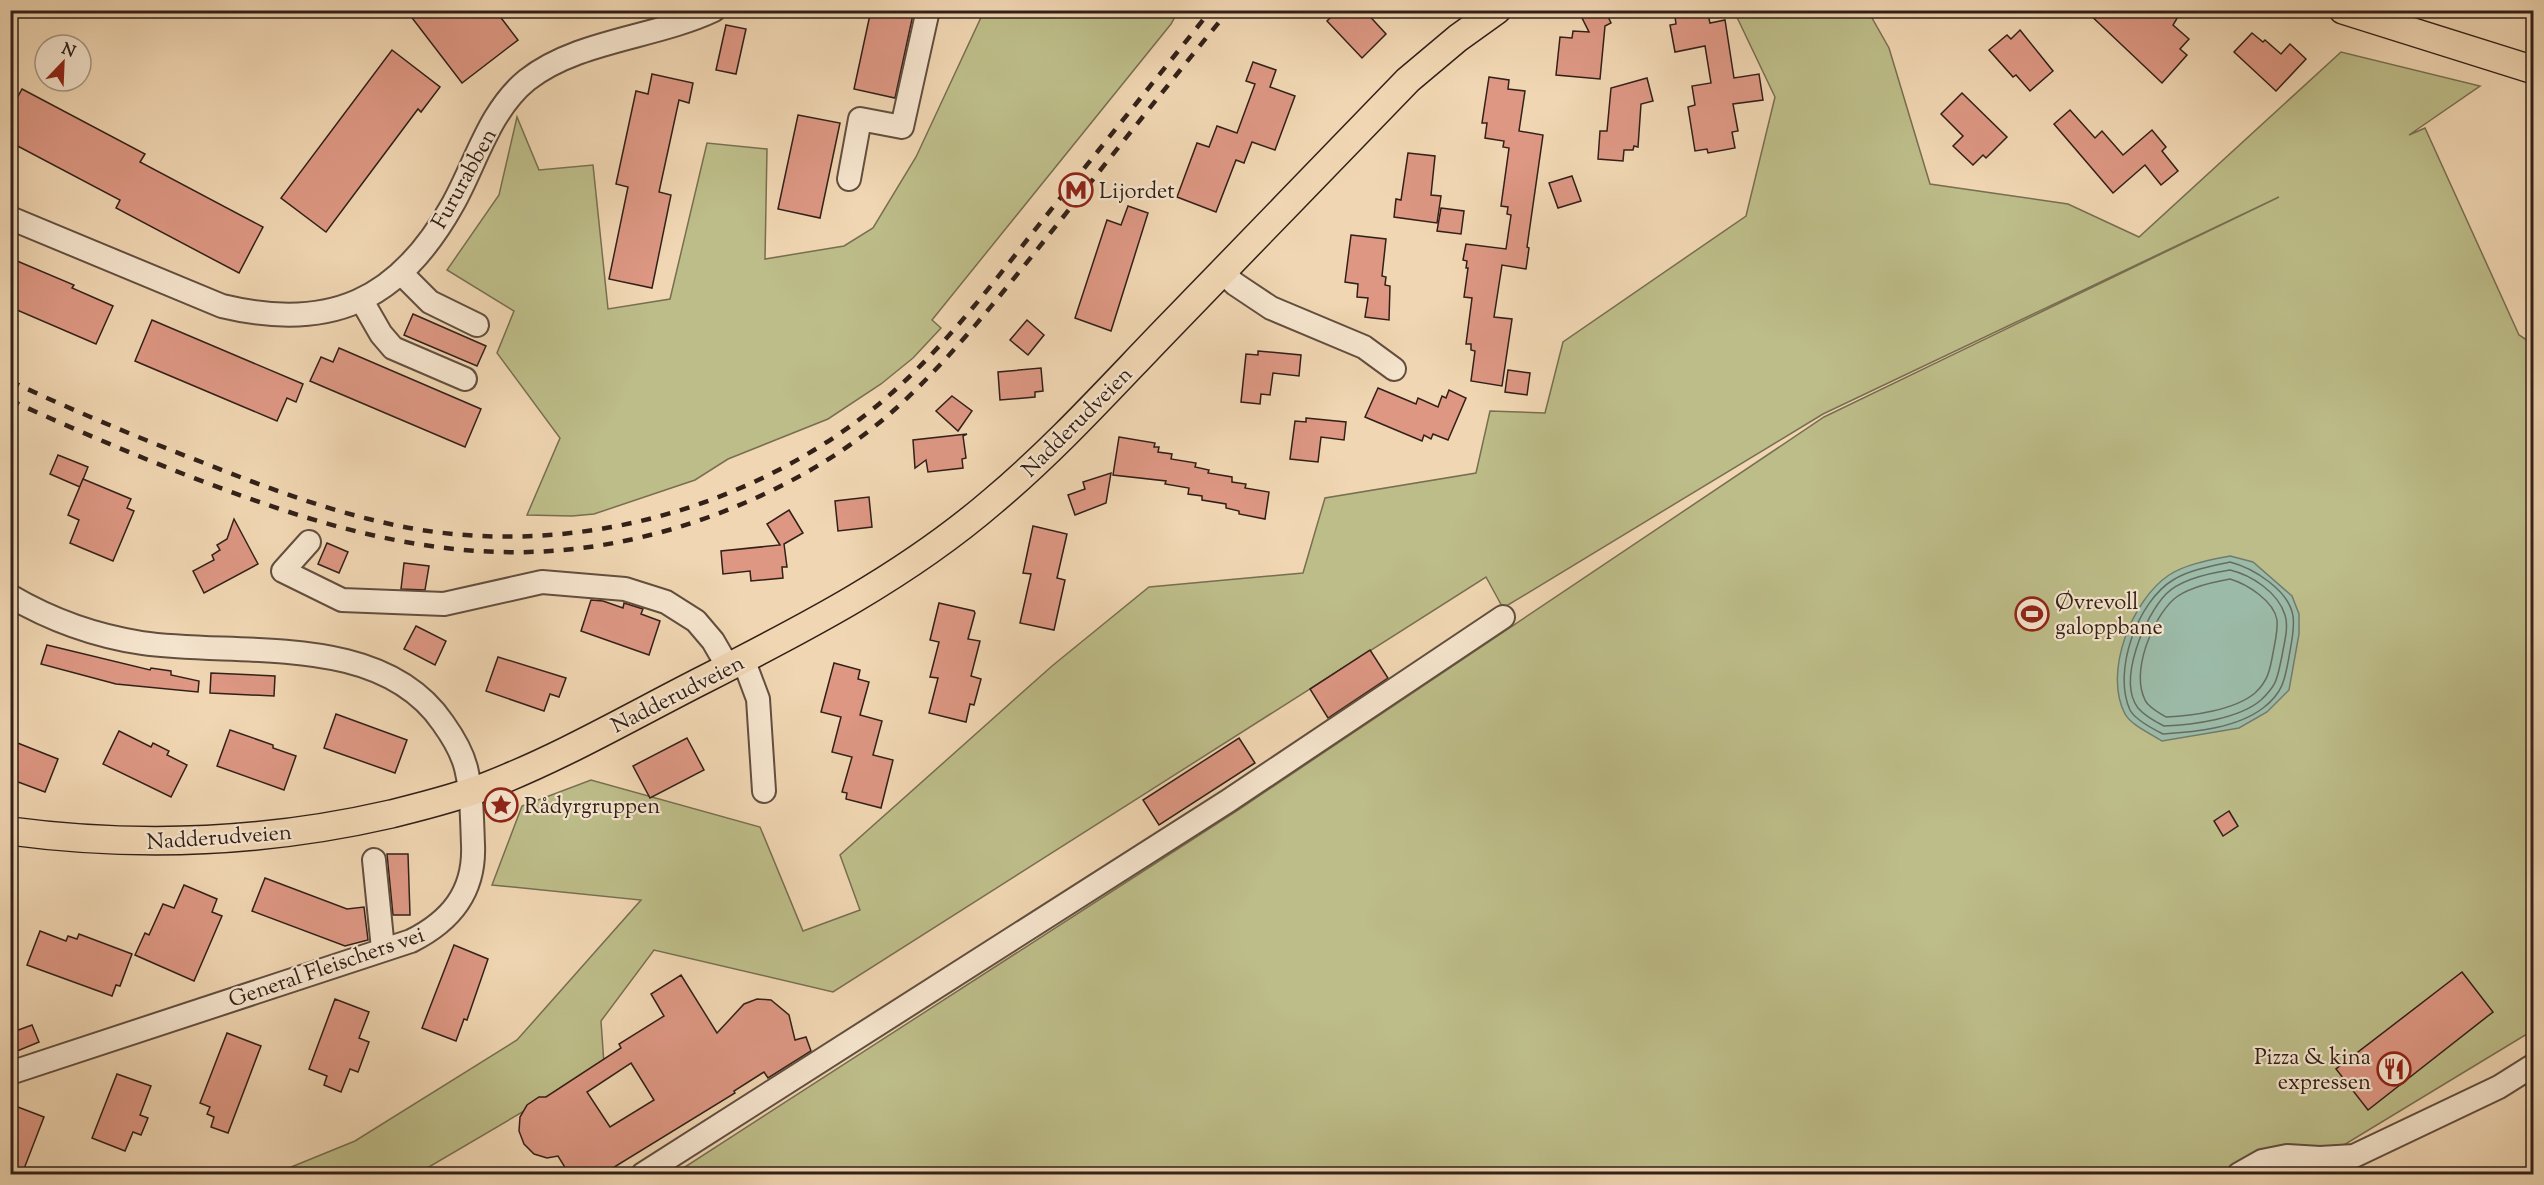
<svg xmlns="http://www.w3.org/2000/svg" width="2544" height="1185" viewBox="0 0 2544 1185" font-family="'Sorts Mill Goudy',serif">
	<style>
		.green { fill: #bdbd89; stroke: #786e51; stroke-width: 1.5 }
		.water { fill: #9bbaa7; stroke: #717c6e; stroke-width: 1.5 }
		.lines { fill: none; stroke-linecap: round; stroke-linejoin: round }
		.shore { stroke: #666d60; stroke-width: 1.5 }
		.building { fill: #dd9783; stroke: #322019; stroke-width: 1.5; fill-rule: evenodd }
		.minor-casing { stroke: #624e3f; stroke-width: 26 }
		.major-casing { stroke: #322019; stroke-width: 30 }
		.minor { stroke: #f5e4cd; stroke-width: 22 }
		.major { stroke: #f0d6b2; stroke-width: 27 }
		.rail { stroke: #322019; stroke-width: 4.5; stroke-dasharray: 10 10; stroke-linecap: butt }
		.labels { text-anchor: middle; stroke-width: 4.5; stroke-linejoin: round; paint-order: stroke }
		.street-label { font-size: 22px; fill: #322019; stroke: #f5e4cd }
		.poi-label { font-size: 22px; fill: #322019; stroke: #f5e4cd; text-anchor: start }
	</style>
	<rect width="100%" height="100%" fill="#f0d6b2"/>
	<filter id="stains"><feTurbulence type="fractalNoise" baseFrequency=".00333" numOctaves="4"/><feColorMatrix values="0 0 0 0 .2 0 0 0 0 .09 0 0 0 0 .02 0 0 0 .5 -.17"/></filter>
	<radialGradient id="worn" r=".72"><stop offset=".6" stop-color="#630" stop-opacity="0"/><stop offset="1" stop-color="#630" stop-opacity=".3"/></radialGradient>
	<g class="green">
		<path d="M 984,11 L 1177,10 L 1177,13 L 1171,24 L 932,320 L 941,328 L 913,358 L 881,384 L 828,419 L 728,459 L 695,480 L 594,514 L 572,516 L 527,515 L 560,438 L 497,353 L 514,311 L 447,270 L 499,195 L 517,117 L 539,170 L 593,165 L 608,309 L 670,299 L 707,143 L 767,149 L 765,259 L 844,246 L 873,228 L 916,157 Z"/>
		<path d="M 1734,11 L 1868,11 L 1889,48 L 1930,184 L 2068,204 L 2139,237 L 2341,52 L 2480,86 L 2409,135 L 2425,128 L 2519,335 L 2533,344 L 2534,977 L 2527,1034 L 2296,1174 L 674,1174 L 1238,810 L 1824,417 L 2279,197 L 1823,414 L 1503,608 L 1486,577 L 833,992 L 654,950 L 601,1021 L 604,1064 L 417,1174 L 274,1174 L 355,1141 L 517,1040 L 641,900 L 492,885 L 522,806 L 591,780 L 760,827 L 803,931 L 860,910 L 840,855 L 1052,666 L 1149,587 L 1303,573 L 1325,498 L 1476,473 L 1490,411 L 1545,413 L 1563,342 L 1746,216 L 1775,97 Z"/>
	</g>
	<path class="water" d="M 2230,556 L 2253,562 L 2292,596 L 2299,614 L 2299,634 L 2289,690 L 2267,712 L 2239,728 L 2162,741 C 2151,734 2131,725 2125,714 C 2103,672 2132,600 2169,575 C 2186,564 2210,560 2230,556 Z"/>
	<g class="lines">
		<g class="shore">
			<path d="M 2230,562 C 2253,568 2289,590 2293,616 C 2295,629 2291,644 2289,657 C 2285,679 2283,693 2263,708 C 2237,728 2195,732 2163,734 C 2153,729 2135,720 2130,710 C 2112,671 2138,601 2173,580 C 2189,570 2212,566 2230,562 Z"/>
			<path d="M 2230,570 C 2251,575 2278,592 2285,615 C 2289,628 2284,643 2282,656 C 2277,678 2278,684 2261,700 C 2239,719 2192,725 2164,726 C 2156,722 2144,715 2138,708 C 2117,680 2145,616 2166,594 C 2181,579 2210,573 2230,570 Z"/>
			<path d="M 2230,579 C 2247,584 2274,601 2277,620 C 2278,631 2275,642 2273,653 C 2270,670 2268,681 2255,693 C 2235,710 2192,716 2166,717 C 2159,713 2148,707 2145,700 C 2131,671 2152,619 2174,599 C 2188,587 2213,582 2230,579 Z"/>
		</g>
	</g>
	<g class="building">
		<path d="M 406,10 L 495,10 L 518,40 L 462,83 Z"/>
		<path d="M 871,10 L 914,10 L 895,98 L 854,89 Z"/>
		<path d="M 1338,10 L 1364,10 L 1386,34 L 1362,58 L 1327,21 Z"/>
		<path d="M 1578,10 L 1605,10 L 1611,23 L 1605,26 L 1600,79 L 1556,75 L 1560,37 L 1572,38 L 1573,31 L 1589,32 Z"/>
		<path d="M 1674,10 L 1707,10 L 1710,23 L 1725,20 L 1734,78 L 1759,74 L 1763,100 L 1733,104 L 1738,131 L 1732,132 L 1735,148 L 1708,153 L 1707,149 L 1695,151 L 1688,107 L 1695,105 L 1692,86 L 1711,83 L 1705,46 L 1675,52 L 1670,25 L 1676,24 Z"/>
		<path d="M 2085,10 L 2182,10 L 2173,25 L 2189,39 L 2180,49 L 2187,55 L 2162,83 Z"/>
		<path d="M 726,25 L 746,29 L 736,74 L 716,70 Z"/>
		<path d="M 2020,30 L 2053,71 L 2030,91 L 2016,75 L 2013,77 L 1989,50 L 2007,35 L 2011,39 Z"/>
		<path d="M 2252,33 L 2263,42 L 2265,40 L 2281,54 L 2290,44 L 2306,59 L 2276,91 L 2234,52 Z"/>
		<path d="M 392,50 L 440,87 L 421,112 L 418,109 L 326,232 L 281,198 Z"/>
		<path d="M 1253,62 L 1276,70 L 1270,87 L 1295,96 L 1275,150 L 1252,142 L 1244,163 L 1236,160 L 1216,212 L 1177,197 L 1197,143 L 1209,147 L 1217,126 L 1237,133 L 1255,84 L 1246,81 Z"/>
		<path d="M 652,74 L 693,83 L 689,103 L 679,100 L 659,192 L 671,195 L 652,288 L 609,279 L 628,187 L 616,184 L 636,91 L 648,94 Z"/>
		<path d="M 1489,77 L 1509,80 L 1508,89 L 1525,91 L 1519,131 L 1543,135 L 1527,247 L 1529,248 L 1526,269 L 1502,265 L 1494,317 L 1512,319 L 1502,386 L 1471,381 L 1475,351 L 1471,350 L 1471,344 L 1466,344 L 1472,298 L 1464,297 L 1468,268 L 1466,268 L 1467,261 L 1463,260 L 1466,244 L 1506,249 L 1511,215 L 1507,214 L 1508,207 L 1501,206 L 1509,148 L 1503,147 L 1504,141 L 1485,138 L 1487,123 L 1482,123 Z"/>
		<path d="M 1647,78 L 1653,101 L 1641,104 L 1638,147 L 1634,146 L 1633,150 L 1624,150 L 1623,161 L 1598,159 L 1600,131 L 1607,131 L 1611,88 Z"/>
		<path d="M 22,89 L 145,154 L 140,162 L 263,227 L 239,273 L 116,208 L 120,200 L 10,142 L 10,111 Z"/>
		<path d="M 1962,93 L 2007,137 L 1986,158 L 1983,155 L 1973,165 L 1953,146 L 1963,136 L 1941,114 Z"/>
		<path d="M 2070,110 L 2095,138 L 2102,131 L 2123,155 L 2152,130 L 2166,147 L 2162,151 L 2178,171 L 2161,185 L 2145,165 L 2113,193 L 2054,124 Z"/>
		<path d="M 798,115 L 840,123 L 820,218 L 778,209 Z"/>
		<path d="M 1408,153 L 1435,156 L 1431,195 L 1441,196 L 1437,223 L 1394,217 L 1396,199 L 1401,200 Z"/>
		<path d="M 1572,176 L 1581,201 L 1558,208 L 1549,183 Z"/>
		<path d="M 1128,206 L 1148,213 L 1111,331 L 1075,318 L 1107,220 L 1121,225 Z"/>
		<path d="M 1441,208 L 1464,211 L 1461,234 L 1437,231 Z"/>
		<path d="M 1351,235 L 1386,239 L 1382,276 L 1386,277 L 1385,285 L 1390,286 L 1389,320 L 1365,317 L 1368,298 L 1357,297 L 1358,284 L 1345,282 Z"/>
		<path d="M 10,258 L 74,285 L 72,288 L 113,306 L 96,344 L 10,307 Z"/>
		<path d="M 413,314 L 486,346 L 477,366 L 404,335 Z"/>
		<path d="M 152,320 L 303,384 L 296,402 L 287,398 L 277,421 L 135,361 Z"/>
		<path d="M 1027,320 L 1044,335 L 1028,355 L 1010,340 Z"/>
		<path d="M 339,348 L 481,409 L 465,447 L 310,381 L 321,357 L 333,362 Z"/>
		<path d="M 1258,351 L 1301,355 L 1299,376 L 1273,373 L 1270,395 L 1261,394 L 1260,404 L 1241,402 L 1246,354 L 1258,355 Z"/>
		<path d="M 1041,368 L 1043,391 L 1035,392 L 1035,397 L 1000,400 L 998,372 Z"/>
		<path d="M 1508,370 L 1530,373 L 1527,395 L 1505,392 Z"/>
		<path d="M 1378,388 L 1416,404 L 1418,398 L 1438,407 L 1442,396 L 1446,398 L 1449,390 L 1466,398 L 1448,440 L 1433,434 L 1431,439 L 1424,435 L 1422,441 L 1365,417 Z"/>
		<path d="M 952,396 L 972,411 L 958,431 L 936,411 Z"/>
		<path d="M 1306,418 L 1346,422 L 1344,440 L 1321,437 L 1318,462 L 1290,459 L 1295,421 L 1306,422 Z"/>
		<path d="M 967,434 L 963,436 L 966,458 L 962,459 L 963,468 L 928,472 L 926,460 L 915,468 L 913,440 Z"/>
		<path d="M 1119,437 L 1155,443 L 1154,447 L 1159,447 L 1158,452 L 1172,454 L 1171,459 L 1196,463 L 1195,467 L 1209,470 L 1208,473 L 1232,477 L 1232,482 L 1246,484 L 1245,488 L 1269,492 L 1265,519 L 1239,514 L 1239,511 L 1226,508 L 1226,504 L 1202,500 L 1202,496 L 1188,494 L 1189,488 L 1165,484 L 1166,481 L 1113,475 Z"/>
		<path d="M 58,455 L 88,467 L 80,487 L 50,474 Z"/>
		<path d="M 1111,473 L 1106,503 L 1075,515 L 1068,495 L 1085,489 L 1083,482 Z"/>
		<path d="M 83,479 L 131,499 L 127,508 L 134,511 L 113,561 L 70,543 L 79,520 L 68,515 Z"/>
		<path d="M 869,497 L 872,527 L 838,531 L 835,501 Z"/>
		<path d="M 789,510 L 803,533 L 784,544 L 787,567 L 782,567 L 783,578 L 751,581 L 750,571 L 723,574 L 721,551 L 780,545 L 767,524 Z"/>
		<path d="M 234,519 L 258,564 L 204,593 L 193,571 L 214,560 L 212,555 L 220,550 L 217,545 L 227,539 Z"/>
		<path d="M 1033,526 L 1067,534 L 1057,578 L 1065,580 L 1054,630 L 1020,623 L 1031,574 L 1023,573 Z"/>
		<path d="M 327,543 L 348,552 L 339,573 L 318,564 Z"/>
		<path d="M 404,563 L 429,566 L 425,590 L 401,589 Z"/>
		<path d="M 591,600 L 603,601 L 623,608 L 624,603 L 643,609 L 641,614 L 660,621 L 649,655 L 581,631 Z"/>
		<path d="M 939,603 L 974,611 L 975,613 L 968,639 L 980,641 L 971,676 L 981,679 L 974,705 L 970,704 L 966,722 L 929,713 L 938,678 L 930,677 L 939,642 L 930,640 Z"/>
		<path d="M 416,626 L 446,641 L 435,665 L 404,649 Z"/>
		<path d="M 47,645 L 150,670 L 151,668 L 171,671 L 171,675 L 199,681 L 198,692 L 116,684 L 41,664 Z"/>
		<path d="M 1370,650 L 1388,678 L 1328,718 L 1310,689 Z"/>
		<path d="M 498,657 L 566,678 L 559,697 L 550,694 L 544,711 L 486,691 Z"/>
		<path d="M 834,663 L 860,670 L 858,679 L 869,682 L 860,715 L 882,721 L 873,755 L 893,760 L 881,808 L 846,799 L 847,793 L 842,792 L 852,757 L 832,752 L 841,717 L 821,712 Z"/>
		<path d="M 211,673 L 275,676 L 274,696 L 210,693 Z"/>
		<path d="M 336,714 L 407,740 L 395,773 L 324,748 Z"/>
		<path d="M 230,730 L 273,745 L 273,748 L 296,756 L 284,790 L 217,766 Z"/>
		<path d="M 119,731 L 151,747 L 153,743 L 169,751 L 167,755 L 187,765 L 171,797 L 103,764 Z"/>
		<path d="M 687,738 L 704,770 L 650,798 L 633,766 Z"/>
		<path d="M 1239,738 L 1255,763 L 1159,825 L 1143,800 Z"/>
		<path d="M 10,740 L 58,759 L 45,792 L 10,779 Z"/>
		<path d="M 2229,811 L 2238,826 L 2223,836 L 2214,821 Z"/>
		<path d="M 387,854 L 408,854 L 410,915 L 393,915 Z"/>
		<path d="M 265,878 L 347,909 L 364,907 L 368,940 L 345,946 L 252,911 Z"/>
		<path d="M 184,885 L 217,899 L 212,912 L 222,916 L 194,981 L 135,955 L 145,933 L 149,935 L 163,904 L 174,908 Z"/>
		<path d="M 40,931 L 66,941 L 68,936 L 77,939 L 79,934 L 132,954 L 120,986 L 116,985 L 112,996 L 27,965 Z"/>
		<path d="M 454,945 L 488,959 L 467,1020 L 464,1019 L 456,1041 L 422,1028 Z"/>
		<path d="M 2462,972 L 2493,1012 L 2368,1110 L 2336,1069 Z"/>
		<path d="M 681,975 L 717,1033 L 744,1004 L 757,999 L 771,1000 L 789,1015 L 795,1040 L 806,1037 L 811,1051 L 768,1078 L 764,1072 L 734,1091 L 735,1093 L 603,1174 L 569,1174 L 558,1156 L 547,1158 L 534,1154 L 524,1144 L 519,1131 L 520,1117 L 527,1105 L 539,1097 L 546,1097 L 621,1048 L 619,1044 L 664,1016 L 651,994 ZM 631,1063 L 654,1100 L 610,1127 L 587,1092 Z"/>
		<path d="M 335,999 L 369,1012 L 359,1038 L 369,1042 L 358,1072 L 350,1069 L 341,1092 L 324,1085 L 327,1076 L 309,1069 Z"/>
		<path d="M 32,1025 L 39,1042 L 10,1054 L 10,1033 Z"/>
		<path d="M 227,1033 L 261,1046 L 228,1133 L 211,1127 L 214,1117 L 207,1114 L 210,1107 L 200,1103 Z"/>
		<path d="M 117,1074 L 151,1086 L 140,1115 L 148,1118 L 141,1135 L 133,1132 L 125,1151 L 92,1138 Z"/>
		<path d="M 10,1104 L 44,1117 L 22,1174 L 10,1174 Z"/>
	</g>
	<g class="lines">
		<defs>
			<g id="minor">
				<path d="M 849,179 L 860,119 L 902,127 L 928,10"/>
				<path d="M 10,218 L 222,306 C 330,332 399,301 453,204 C 476,163 489,111 527,80 C 578,40 655,38 714,10"/>
				<path d="M 1222,272 L 1235,284 L 1271,308 L 1364,347 L 1394,369"/>
				<path d="M 401,273 L 430,302 L 477,325"/>
				<path d="M 362,301 L 381,334 L 393,348 L 465,379"/>
				<path d="M 309,542 L 283,571 L 342,600 L 444,604 L 542,582 L 625,589 L 666,602 L 696,621 L 713,641 L 728,667"/>
				<path d="M 10,596 C 51,620 96,636 142,643 C 239,657 380,631 443,723 C 453,737 462,752 466,768 C 472,793 472,819 473,845 C 475,892 451,921 411,941 L 10,1073"/>
				<path d="M 743,659 L 758,699 L 764,791"/>
				<path d="M 374,860 L 383,949"/>
				<path d="M 643,1174 L 1228,801 L 1503,617"/>
				<path d="M 2239,1174 L 2262,1161 L 2287,1156 L 2320,1158 L 2354,1156 L 2499,1087 L 2534,1065"/>
			</g>
			<g id="major">
				<path d="M 2343,10 L 2534,70"/>
				<path d="M 10,831 C 138,848 265,843 391,814 C 423,806 456,798 487,786 C 562,757 632,716 703,680 C 805,628 906,576 993,501 C 1055,449 1109,389 1165,331 C 1246,247 1327,164 1408,80 L 1458,38 L 1497,10"/>
			</g>
		</defs>
		<use href="#minor" class="minor-casing"/>
		<use href="#major" class="major-casing"/>
		<use href="#minor" class="minor"/>
		<use href="#major" class="major"/>
		<g class="rail">
			<path d="M 10,381 C 74,411 139,438 204,463 C 265,487 326,510 390,524 C 503,549 624,536 731,492 C 796,465 856,428 907,379 C 954,334 994,282 1034,231 C 1093,157 1152,84 1211,10"/>
			<path d="M 10,400 C 75,430 141,458 207,483 C 381,549 528,582 709,517 C 775,493 840,458 893,411 C 948,362 994,303 1040,246 C 1103,167 1165,88 1229,10"/>
		</g>
	</g>
	<defs>
		<symbol id="metro-ring" viewBox="-11 -11 22 22"><circle r="9.5" fill="#f5e4cd" stroke="#8f2418" stroke-width="1.5"/><path d="M-5.5 5V-5H-3L0 0L3-5H5.5V5H3V-.5L0 4L-3-.5V5Z" fill="#8f2418"/></symbol>
		<symbol id="stadium-ring" viewBox="-11 -11 22 22"><circle r="9.5" fill="#f5e4cd" stroke="#8f2418" stroke-width="1.5"/><path d="M0-5a6.5 5 0 1 0 0 10a6.5 5 0 1 0 0-10ZM-3.5-1.8h7v3.6h-7Z" fill="#8f2418"/></symbol>
		<symbol id="sight-ring" viewBox="-11 -11 22 22"><circle r="9.5" fill="#f5e4cd" stroke="#8f2418" stroke-width="1.5"/><path d="M0-6L1.8-2.2L6-1.7L2.9 1.2L3.7 5.4L0 3.3L-3.7 5.4L-2.9 1.2L-6-1.7L-1.8-2.2Z" fill="#8f2418"/></symbol>
		<symbol id="restaurant-ring" viewBox="-11 -11 22 22"><circle r="9.5" fill="#f5e4cd" stroke="#8f2418" stroke-width="1.5"/><path d="M-5-6h1v4h1v-4h1v4h1v-4h1v5L-1.5 .5V6h-2V.5L-5-1ZM5-6V6H3V1.5H1.5Q1.5-4 5-6Z" fill="#8f2418"/></symbol>
	</defs>
	<g fill-rule="evenodd">
		<use href="#metro-ring" x="1057" y="171" width="38" height="38"/>
		<use href="#stadium-ring" x="2013" y="595" width="38" height="38"/>
		<use href="#sight-ring" x="482" y="786" width="38" height="38"/>
		<use href="#restaurant-ring" x="2375" y="1050" width="38" height="38"/>
	</g>
	<g class="labels">
		<g class="street-label">
			<text transform="translate(463 178) rotate(-61)" y="8">Fururabben</text>
			<text transform="translate(1076 421) rotate(-45)" y="8">Nadderudveien</text>
			<text transform="translate(677 693) rotate(-27)" y="8">Nadderudveien</text>
			<text transform="translate(219 836) rotate(-4)" y="8">Nadderudveien</text>
			<text transform="translate(326 966) rotate(-19)" y="8">General Fleischers vei</text>
		</g>
		<g class="poi-label">
			<text x="1099" y="198">Lijordet</text>
			<text x="2055" y="609">Øvrevoll<tspan x="2055" dy="25">galoppbane</tspan></text>
			<text x="524" y="813">Rådyrgruppen</text>
			<text x="2371" y="1064" text-anchor="end">Pizza &amp; kina<tspan x="2371" dy="25">expressen</tspan></text>
		</g>
	</g>
	<rect width="2544" height="1185" fill="none" stroke="#f0d6b2" stroke-width="36"/>
	<rect x="12" y="12" width="2520" height="1161" fill="none" stroke="#322019" stroke-width="3"/>
	<rect x="18" y="18" width="2508" height="1149" fill="none" stroke="#322019" stroke-width="1.5"/>
	<g transform="translate(63 63) rotate(23)"><circle r="28" fill="#f5e4cd" stroke="#a79685" stroke-width="1.5"/>
	<path d="M0-4.5L10 22L0 15L-10 22Z" fill="#8f2418"/>
	<text y="-9" font-size="16" font-weight="bold" text-anchor="middle" fill="#322019">N</text>
	</g>
	<rect width="100%" height="100%" filter="url(#stains)"/>
	<rect width="100%" height="100%" fill="url(#worn)"/>
</svg>
